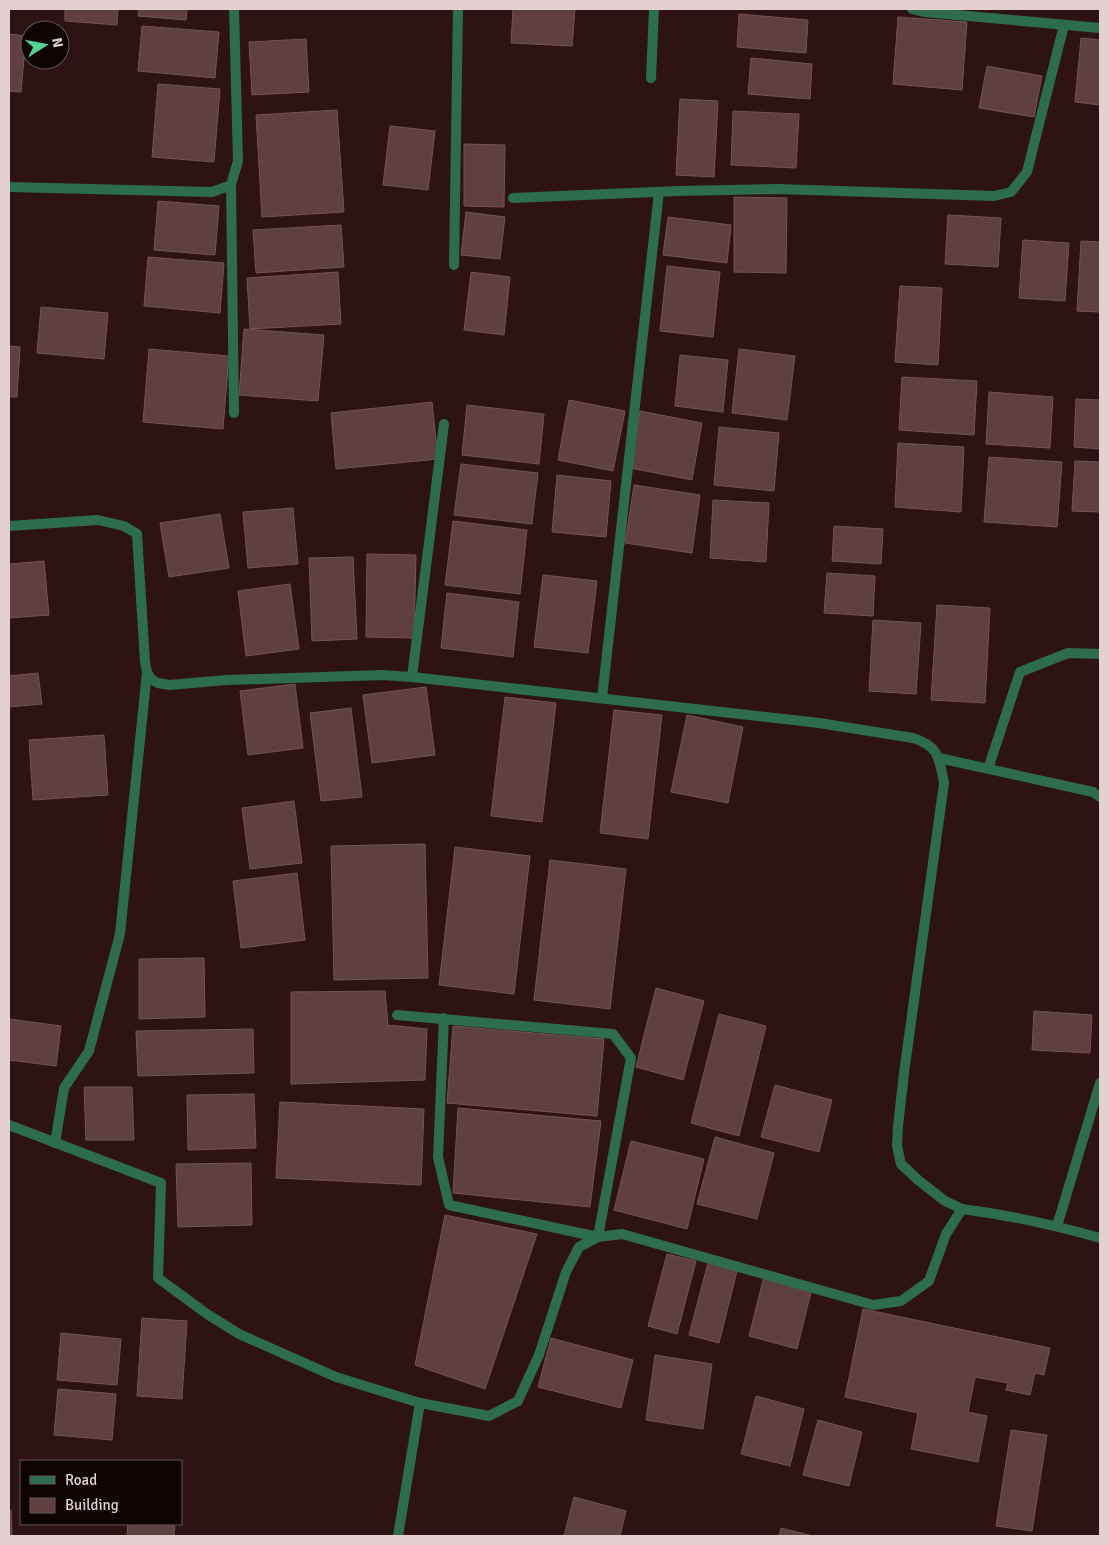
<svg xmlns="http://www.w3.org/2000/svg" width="1109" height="1545" viewBox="0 0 1109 1545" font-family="Signika,sans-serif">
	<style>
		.building { fill: #5f4040; stroke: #745353 }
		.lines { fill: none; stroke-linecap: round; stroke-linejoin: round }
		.street { stroke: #2d6c4c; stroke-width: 10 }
	</style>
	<rect width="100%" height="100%" fill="#2e1314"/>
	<g class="building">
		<path d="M 65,9 L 118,9 L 117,25 L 65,21 Z"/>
		<path d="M 139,9 L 187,9 L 186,20 L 138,16 Z"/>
		<path d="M 513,9 L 575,9 L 572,46 L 511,43 Z"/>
		<path d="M 739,14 L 808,20 L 806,53 L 737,47 Z"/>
		<path d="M 898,17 L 967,22 L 962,90 L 893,84 Z"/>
		<path d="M 142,26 L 219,32 L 215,78 L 138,71 Z"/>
		<path d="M 9,34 L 26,36 L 21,92 L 9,91 Z"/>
		<path d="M 1081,38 L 1100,40 L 1100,105 L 1075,102 Z"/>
		<path d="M 306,39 L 309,92 L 252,95 L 249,42 Z"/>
		<path d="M 751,58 L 812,64 L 810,99 L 748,94 Z"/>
		<path d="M 987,66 L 1042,76 L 1034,117 L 979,108 Z"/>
		<path d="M 158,84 L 220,89 L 214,162 L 152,157 Z"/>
		<path d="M 680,99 L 718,101 L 714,177 L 676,175 Z"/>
		<path d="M 337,110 L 344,212 L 262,217 L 256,115 Z"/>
		<path d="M 733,111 L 799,114 L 796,168 L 731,165 Z"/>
		<path d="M 390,126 L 435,131 L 428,190 L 383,185 Z"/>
		<path d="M 464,144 L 505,145 L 504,207 L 464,206 Z"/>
		<path d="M 734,197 L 787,198 L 786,273 L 734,272 Z"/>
		<path d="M 158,201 L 219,206 L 215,255 L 154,250 Z"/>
		<path d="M 466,212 L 505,217 L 500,259 L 461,255 Z"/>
		<path d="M 948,215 L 1001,218 L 998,267 L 945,264 Z"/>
		<path d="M 668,217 L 731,225 L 727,263 L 663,255 Z"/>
		<path d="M 341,225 L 344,267 L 256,273 L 253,230 Z"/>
		<path d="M 1023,240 L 1069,243 L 1065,301 L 1019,298 Z"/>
		<path d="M 1081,241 L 1100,242 L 1100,312 L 1077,311 Z"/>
		<path d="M 148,257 L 224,263 L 220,313 L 144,306 Z"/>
		<path d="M 667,266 L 720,272 L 713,337 L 660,331 Z"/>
		<path d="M 338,272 L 341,324 L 250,329 L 247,278 Z"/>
		<path d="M 471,272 L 510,277 L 504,335 L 464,330 Z"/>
		<path d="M 900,286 L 942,288 L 938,365 L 895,362 Z"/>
		<path d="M 41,307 L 108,313 L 104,359 L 37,353 Z"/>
		<path d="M 244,329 L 324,335 L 318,401 L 239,395 Z"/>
		<path d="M 9,346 L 20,347 L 17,397 L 9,397 Z"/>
		<path d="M 149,349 L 229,356 L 223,429 L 143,422 Z"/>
		<path d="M 739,349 L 795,356 L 787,420 L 732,413 Z"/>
		<path d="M 680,355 L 728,360 L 723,412 L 675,406 Z"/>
		<path d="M 902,377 L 977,381 L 974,435 L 899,430 Z"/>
		<path d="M 989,392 L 1053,397 L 1050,448 L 986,444 Z"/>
		<path d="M 1076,399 L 1100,400 L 1100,449 L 1074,447 Z"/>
		<path d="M 569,400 L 625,411 L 613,471 L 558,460 Z"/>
		<path d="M 432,402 L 438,459 L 336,469 L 331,413 Z"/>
		<path d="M 467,405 L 544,414 L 539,464 L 462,455 Z"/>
		<path d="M 640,411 L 702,423 L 692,480 L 630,468 Z"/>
		<path d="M 719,427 L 779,433 L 774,491 L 714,485 Z"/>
		<path d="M 898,443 L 964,447 L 961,512 L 895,507 Z"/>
		<path d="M 989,457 L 1062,462 L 1057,527 L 984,522 Z"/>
		<path d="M 1075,461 L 1100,462 L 1100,512 L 1072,511 Z"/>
		<path d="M 461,464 L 538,473 L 532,524 L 454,515 Z"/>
		<path d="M 557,475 L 611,481 L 606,537 L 552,532 Z"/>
		<path d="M 634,485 L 700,495 L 692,553 L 625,543 Z"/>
		<path d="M 713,500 L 769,503 L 766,562 L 710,558 Z"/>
		<path d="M 293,508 L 298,564 L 248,568 L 243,512 Z"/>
		<path d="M 220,514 L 229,568 L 169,577 L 160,523 Z"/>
		<path d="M 453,521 L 527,530 L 520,594 L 445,585 Z"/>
		<path d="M 834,526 L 883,529 L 881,564 L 832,561 Z"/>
		<path d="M 367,554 L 416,555 L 414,638 L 366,637 Z"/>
		<path d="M 353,557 L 357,639 L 312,641 L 309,558 Z"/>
		<path d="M 44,561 L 49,615 L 9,618 L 9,564 Z"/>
		<path d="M 827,573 L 875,576 L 873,616 L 824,613 Z"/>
		<path d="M 543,575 L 597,581 L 588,653 L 534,647 Z"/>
		<path d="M 290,584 L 299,649 L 246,656 L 238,591 Z"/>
		<path d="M 447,593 L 519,602 L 513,657 L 441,648 Z"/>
		<path d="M 937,605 L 990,608 L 985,703 L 931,700 Z"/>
		<path d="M 873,620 L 921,623 L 916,694 L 869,691 Z"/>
		<path d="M 38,673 L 42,704 L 9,707 L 9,676 Z"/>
		<path d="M 295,684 L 303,748 L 248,755 L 240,691 Z"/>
		<path d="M 426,687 L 435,755 L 372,763 L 363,695 Z"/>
		<path d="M 505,697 L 556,703 L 542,822 L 491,816 Z"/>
		<path d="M 351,708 L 362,797 L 321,801 L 310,713 Z"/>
		<path d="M 614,710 L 662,715 L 648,839 L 600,833 Z"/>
		<path d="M 687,715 L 743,727 L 728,803 L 671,792 Z"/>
		<path d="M 104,735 L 108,795 L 33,800 L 29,740 Z"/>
		<path d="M 294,801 L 302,863 L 250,869 L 242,808 Z"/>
		<path d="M 425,844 L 428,978 L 334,980 L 331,846 Z"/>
		<path d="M 455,847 L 530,856 L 514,994 L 439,985 Z"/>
		<path d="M 550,860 L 626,869 L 610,1009 L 534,1000 Z"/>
		<path d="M 297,873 L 305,940 L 241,948 L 233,881 Z"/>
		<path d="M 204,958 L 205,1017 L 139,1019 L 139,959 Z"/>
		<path d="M 656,988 L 704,1001 L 683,1080 L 636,1067 Z"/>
		<path d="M 385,991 L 388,1025 L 427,1029 L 425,1080 L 291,1084 L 291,992 Z"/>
		<path d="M 1034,1011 L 1092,1015 L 1090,1053 L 1032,1050 Z"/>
		<path d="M 719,1014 L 766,1026 L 739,1136 L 691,1123 Z"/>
		<path d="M 9,1019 L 61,1026 L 56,1066 L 9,1060 Z"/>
		<path d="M 453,1026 L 604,1039 L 597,1116 L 447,1103 Z"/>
		<path d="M 253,1029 L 254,1073 L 138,1076 L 136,1031 Z"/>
		<path d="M 775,1085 L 832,1100 L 819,1152 L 761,1137 Z"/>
		<path d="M 84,1087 L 132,1087 L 134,1140 L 86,1140 Z"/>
		<path d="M 254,1094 L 256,1148 L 188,1150 L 187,1095 Z"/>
		<path d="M 280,1102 L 424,1109 L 421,1185 L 276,1178 Z"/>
		<path d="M 458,1108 L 601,1121 L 590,1207 L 453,1193 Z"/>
		<path d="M 715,1137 L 774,1153 L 757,1219 L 697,1204 Z"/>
		<path d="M 631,1141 L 704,1159 L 687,1229 L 614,1210 Z"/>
		<path d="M 251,1163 L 252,1225 L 178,1227 L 176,1164 Z"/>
		<path d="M 445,1215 L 537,1234 L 485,1389 L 415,1365 Z"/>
		<path d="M 667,1254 L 696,1261 L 677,1334 L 648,1326 Z"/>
		<path d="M 709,1259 L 738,1267 L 719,1343 L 689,1335 Z"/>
		<path d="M 764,1276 L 812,1288 L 797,1349 L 749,1336 Z"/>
		<path d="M 863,1309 L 1050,1348 L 1044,1375 L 1035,1373 L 1030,1395 L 1006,1390 L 1008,1383 L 975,1377 L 968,1412 L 987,1416 L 978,1462 L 911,1449 L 918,1413 L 845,1397 Z"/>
		<path d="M 142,1318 L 187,1321 L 182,1399 L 137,1396 Z"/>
		<path d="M 61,1333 L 121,1339 L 117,1385 L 57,1380 Z"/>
		<path d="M 551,1338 L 633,1360 L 621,1408 L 538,1387 Z"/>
		<path d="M 655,1355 L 712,1364 L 703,1429 L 646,1420 Z"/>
		<path d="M 58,1389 L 116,1394 L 112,1440 L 54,1435 Z"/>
		<path d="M 756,1396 L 804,1409 L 790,1466 L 741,1454 Z"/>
		<path d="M 818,1420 L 862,1432 L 849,1486 L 803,1475 Z"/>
		<path d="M 1011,1430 L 1047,1435 L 1032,1531 L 996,1526 Z"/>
		<path d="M 574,1497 L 626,1511 L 620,1536 L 564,1536 Z"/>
		<path d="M 9,1510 L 11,1510 L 12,1536 L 9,1536 Z"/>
		<path d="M 128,1524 L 175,1524 L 174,1536 L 127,1536 Z"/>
		<path d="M 781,1528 L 813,1536 L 779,1536 Z"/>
	</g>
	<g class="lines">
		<g class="street">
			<path d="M 912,9 L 924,12 L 1100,28"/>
			<path d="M 651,78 L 654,9"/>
			<path d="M 231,185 L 234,413"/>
			<path d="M 9,187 L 212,192 L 231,185 L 238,161 L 234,9"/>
			<path d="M 513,198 L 678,191 L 778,189 L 994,196 L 1011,192 L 1027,172 L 1064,25"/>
			<path d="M 454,265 L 458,9"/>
			<path d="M 9,526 L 98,520 L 124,526 L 137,534 L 145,662 L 147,672 L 151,679 L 158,683 L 169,685 L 227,680 L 382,675 L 412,677 L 819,723 L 913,738 C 939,746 939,758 944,783 L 904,1073 L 898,1126 L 897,1146 L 901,1164 L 918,1180 L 945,1201 L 962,1209"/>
			<path d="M 412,677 L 444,424"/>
			<path d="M 602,698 L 659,192"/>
			<path d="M 939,758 L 1093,792 L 1100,797"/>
			<path d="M 988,769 L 1020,672 L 1068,653 L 1100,654"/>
			<path d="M 397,1015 L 613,1034 L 631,1058 L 598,1237 L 449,1205 L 438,1157 L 444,1018"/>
			<path d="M 9,1125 L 161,1183 L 158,1278 L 207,1314 L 239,1334 L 336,1377 L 420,1403 L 489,1416 L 518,1401 L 539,1355 L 566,1272 L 579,1247 L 598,1237 L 622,1234 L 873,1305 L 901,1301 L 929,1281 L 946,1234 L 962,1209 C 1009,1215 1054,1225 1100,1238"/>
			<path d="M 55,1143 L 64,1088 L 89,1051 L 120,934 L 147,672"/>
			<path d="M 1057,1226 L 1100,1083"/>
			<path d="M 398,1536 L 420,1403"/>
		</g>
	</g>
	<rect width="1109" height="1545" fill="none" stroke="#e4d0d0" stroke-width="20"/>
	<rect x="20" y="1460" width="162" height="65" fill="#0e0404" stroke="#645656"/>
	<rect x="30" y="1476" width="25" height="8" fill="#2d6c4c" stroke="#645656"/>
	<text x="65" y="1485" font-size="15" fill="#e4d0d0">Road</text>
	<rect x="30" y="1498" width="25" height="15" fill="#5f4040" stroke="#645656"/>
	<text x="65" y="1510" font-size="15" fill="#e4d0d0">Building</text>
	<g transform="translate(45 45) rotate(79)"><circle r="24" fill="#0e0404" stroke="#645656"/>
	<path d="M0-4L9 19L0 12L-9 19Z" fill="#54d395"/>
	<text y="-8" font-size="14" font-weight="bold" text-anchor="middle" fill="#e4d0d0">N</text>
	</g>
</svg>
